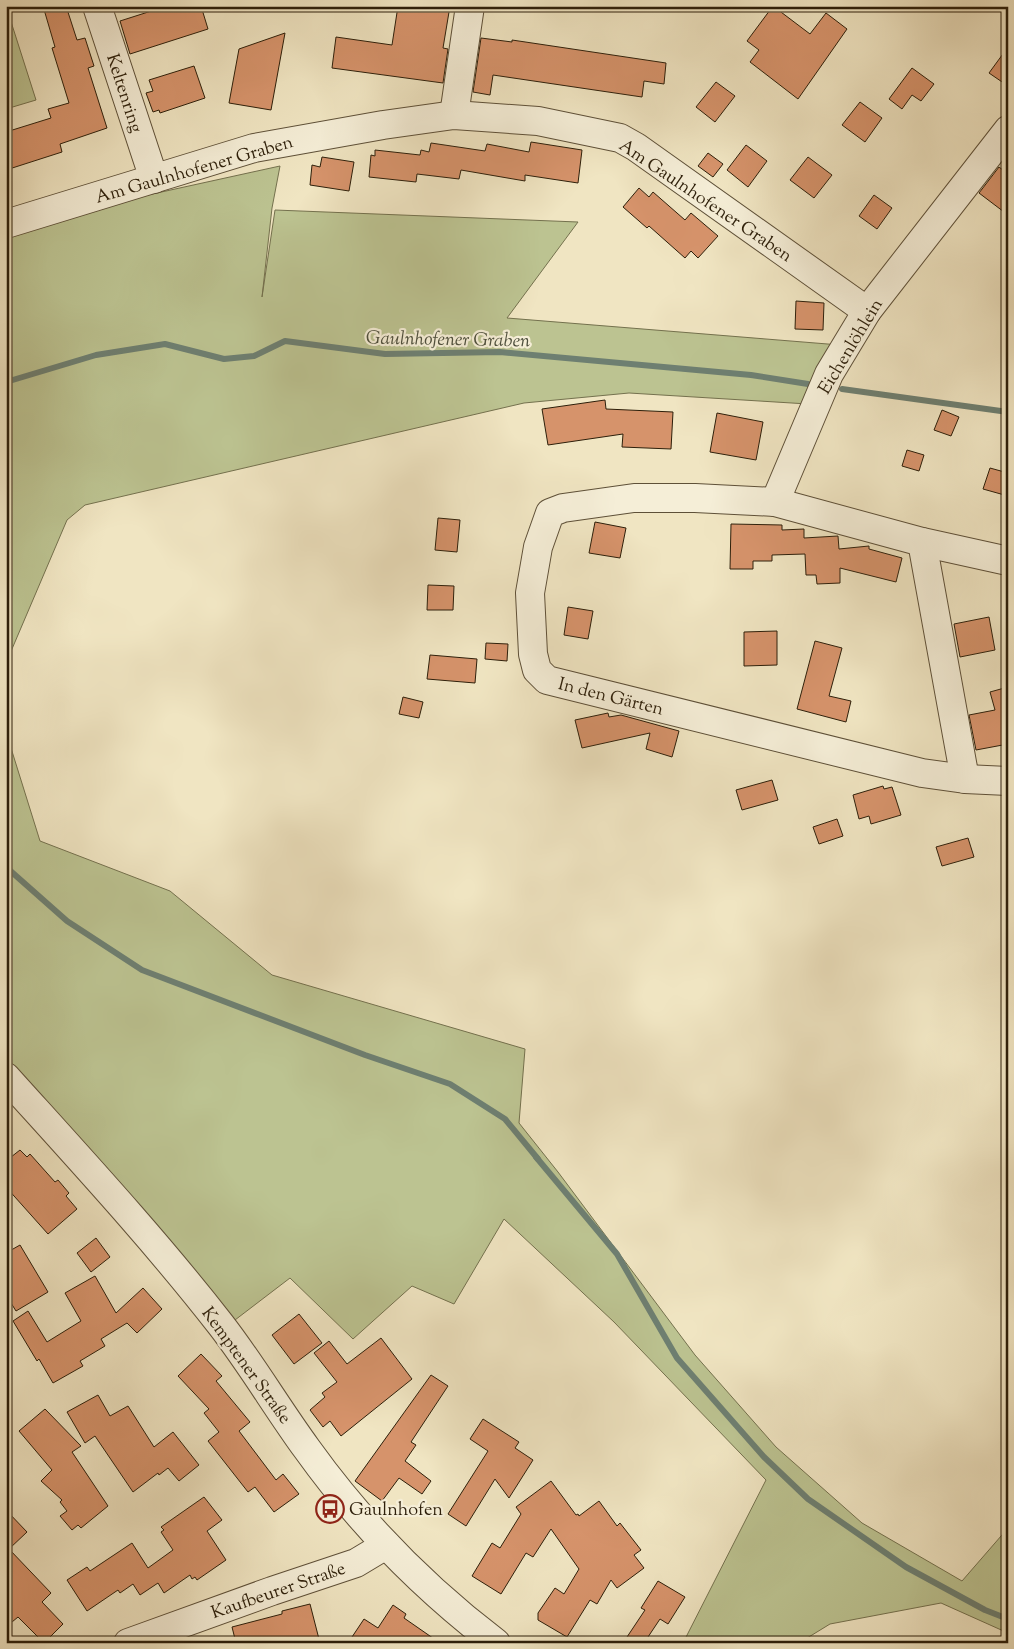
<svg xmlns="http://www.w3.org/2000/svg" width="1014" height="1649" viewBox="0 0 1014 1649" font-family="'Sorts Mill Goudy',serif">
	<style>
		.green { fill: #bcc391; stroke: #74714e }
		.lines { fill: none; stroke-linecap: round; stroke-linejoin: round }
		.stream { stroke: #6e7f71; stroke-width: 6 }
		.building { fill: #d6936b; stroke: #2d1f0a }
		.minor-casing { stroke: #5e5038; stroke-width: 30 }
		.minor { stroke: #f5eed7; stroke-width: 28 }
		.labels { text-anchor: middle; stroke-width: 4.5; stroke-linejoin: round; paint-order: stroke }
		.street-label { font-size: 18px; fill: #2d1f0a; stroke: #f5eed7 }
		.poi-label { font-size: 18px; fill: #2d1f0a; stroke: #f5eed7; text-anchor: start }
		.water-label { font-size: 19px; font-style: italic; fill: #4e4f3d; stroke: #f5eed7 }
	</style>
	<rect width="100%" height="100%" fill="#f0e5c2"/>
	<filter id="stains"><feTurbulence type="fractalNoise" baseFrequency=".004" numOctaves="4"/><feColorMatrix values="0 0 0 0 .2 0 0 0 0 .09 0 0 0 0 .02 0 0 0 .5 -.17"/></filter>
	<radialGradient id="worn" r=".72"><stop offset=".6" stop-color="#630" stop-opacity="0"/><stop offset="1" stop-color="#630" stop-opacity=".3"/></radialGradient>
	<g class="green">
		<path d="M 6,6 L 36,100 L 6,109 Z"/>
		<path d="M 280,166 L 272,208 L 262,297 L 275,210 L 578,222 L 507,318 L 840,345 L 808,404 L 629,393 L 524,403 L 85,505 L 67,520 L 6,663 L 6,238 L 125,200 Z"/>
		<path d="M 6,732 L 40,841 L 170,891 L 272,975 L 525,1049 L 519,1123 L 558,1172 L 695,1355 L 776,1447 L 862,1523 L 962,1581 L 1008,1528 L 1008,1633 L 941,1603 L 830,1624 L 799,1643 L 683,1643 L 766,1480 L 614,1322 L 504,1219 L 454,1304 L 412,1286 L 353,1339 L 290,1278 L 235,1320 L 6,1058 Z"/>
	</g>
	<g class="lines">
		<g class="stream">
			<path d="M 6,382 L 96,355 L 165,344 L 224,359 L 254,356 L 285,341 L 385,354 L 500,352 L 751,375 L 808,384"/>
			<path d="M 842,389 L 1008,412"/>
			<path d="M 6,867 L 67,921 L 142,970 L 365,1055 L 450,1084 L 505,1119 L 538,1159"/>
			<path d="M 536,1157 L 617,1254 L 677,1358 L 764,1457 L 808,1499 L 906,1567 L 985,1610 L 1008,1619"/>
		</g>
	</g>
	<g class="building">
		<path d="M 43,6 L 66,6 L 77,40 L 85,38 L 94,66 L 88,68 L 107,128 L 60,144 L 62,152 L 6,170 L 6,132 L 51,118 L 48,109 L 69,103 L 52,48 L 55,47 Z"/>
		<path d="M 167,6 L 201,6 L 208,29 L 130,54 L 120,21 Z"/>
		<path d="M 398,6 L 450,6 L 443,48 L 448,49 L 443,83 L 332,68 L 336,37 L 392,45 Z"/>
		<path d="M 773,6 L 810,34 L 826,13 L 847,29 L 798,99 L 750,62 L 759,50 L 747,41 Z"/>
		<path d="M 285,33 L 271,110 L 229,103 L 239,49 Z"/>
		<path d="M 481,38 L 512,42 L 512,40 L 666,63 L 664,84 L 644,81 L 642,97 L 493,75 L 490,95 L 473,92 Z"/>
		<path d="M 1008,47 L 1008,86 L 989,73 Z"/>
		<path d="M 194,66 L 205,98 L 160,113 L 159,110 L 153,112 L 146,93 L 153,91 L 149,80 Z"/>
		<path d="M 912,68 L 934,84 L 921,101 L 912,95 L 902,109 L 889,99 Z"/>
		<path d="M 716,82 L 735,96 L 715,122 L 696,107 Z"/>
		<path d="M 860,102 L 882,118 L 865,142 L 842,125 Z"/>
		<path d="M 531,142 L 582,150 L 578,183 L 525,175 L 525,181 L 461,170 L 459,179 L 417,174 L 416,182 L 369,177 L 371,155 L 375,156 L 375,150 L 420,155 L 421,150 L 429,152 L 431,143 L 485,151 L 487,144 L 529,152 Z"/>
		<path d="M 746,145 L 767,161 L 748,187 L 727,170 Z"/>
		<path d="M 708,153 L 723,164 L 713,177 L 698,166 Z"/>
		<path d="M 322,157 L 354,162 L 349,191 L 310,185 L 312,165 L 320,167 Z"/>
		<path d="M 808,157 L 832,175 L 814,198 L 790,180 Z"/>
		<path d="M 999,167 L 1008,174 L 1008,215 L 979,193 Z"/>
		<path d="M 639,188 L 649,197 L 653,192 L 685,220 L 691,213 L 718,236 L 698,258 L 691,251 L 685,258 L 649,226 L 647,228 L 623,207 Z"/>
		<path d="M 874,195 L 892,208 L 877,229 L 859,216 Z"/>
		<path d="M 796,301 L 824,303 L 823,330 L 795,329 Z"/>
		<path d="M 605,400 L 606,409 L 673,412 L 671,449 L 622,447 L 623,434 L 548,445 L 542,409 Z"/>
		<path d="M 942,410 L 959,417 L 951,436 L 934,430 Z"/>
		<path d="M 717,413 L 763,422 L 756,460 L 710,452 Z"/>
		<path d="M 907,450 L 924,455 L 919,471 L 902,466 Z"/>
		<path d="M 990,468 L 1008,473 L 1008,496 L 983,489 Z"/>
		<path d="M 438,518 L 460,520 L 457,552 L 435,550 Z"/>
		<path d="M 595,522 L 626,528 L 620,558 L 589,553 Z"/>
		<path d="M 731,524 L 782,525 L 782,530 L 804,529 L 804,538 L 838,536 L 839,549 L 869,546 L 869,549 L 902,558 L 896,582 L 840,568 L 840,583 L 817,584 L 816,575 L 806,575 L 805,554 L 772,555 L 772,561 L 753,561 L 753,569 L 730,569 Z"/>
		<path d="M 428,585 L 454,586 L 453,610 L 427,610 Z"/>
		<path d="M 568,607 L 593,611 L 588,639 L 564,635 Z"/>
		<path d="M 989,617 L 995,650 L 960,657 L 954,624 Z"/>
		<path d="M 777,631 L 777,665 L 744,666 L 744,632 Z"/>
		<path d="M 815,641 L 842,648 L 829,696 L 851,701 L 846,722 L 797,709 Z"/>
		<path d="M 486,643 L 508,644 L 507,661 L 485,659 Z"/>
		<path d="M 430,655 L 477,659 L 475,683 L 427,679 Z"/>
		<path d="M 1008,687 L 1008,744 L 976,750 L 969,715 L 995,710 L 990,692 Z"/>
		<path d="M 403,697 L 423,702 L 419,718 L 399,714 Z"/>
		<path d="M 608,713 L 609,717 L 621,715 L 679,731 L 672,757 L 646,749 L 650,733 L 582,748 L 575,720 Z"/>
		<path d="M 772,780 L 778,800 L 742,810 L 736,790 Z"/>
		<path d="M 883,786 L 884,789 L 892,787 L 901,815 L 871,824 L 869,816 L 859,819 L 853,795 Z"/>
		<path d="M 837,819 L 843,836 L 819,844 L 813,827 Z"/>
		<path d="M 968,838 L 974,857 L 942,866 L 936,847 Z"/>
		<path d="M 20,1150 L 27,1157 L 30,1154 L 55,1182 L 58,1180 L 69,1193 L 66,1196 L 77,1209 L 48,1234 L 6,1187 L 6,1161 Z"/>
		<path d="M 96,1238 L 110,1257 L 91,1272 L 77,1253 Z"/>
		<path d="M 20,1245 L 48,1292 L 16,1311 L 6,1295 L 6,1253 Z"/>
		<path d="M 95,1276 L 116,1313 L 143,1288 L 162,1309 L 137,1333 L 127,1323 L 101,1339 L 105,1346 L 80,1361 L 83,1366 L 53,1383 L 39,1359 L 37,1361 L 13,1321 L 28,1311 L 47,1342 L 81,1321 L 65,1293 Z"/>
		<path d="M 299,1314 L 322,1343 L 294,1364 L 272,1335 Z"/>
		<path d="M 381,1338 L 412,1379 L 341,1436 L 330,1421 L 323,1427 L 310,1410 L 325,1397 L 322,1393 L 337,1382 L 314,1353 L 329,1341 L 347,1364 Z"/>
		<path d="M 201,1354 L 222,1376 L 216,1381 L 250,1422 L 239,1431 L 276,1480 L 283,1474 L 299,1494 L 274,1512 L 255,1487 L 248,1492 L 208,1441 L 219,1432 L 204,1413 L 209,1409 L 178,1376 Z"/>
		<path d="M 431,1375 L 448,1386 L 411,1442 L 416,1445 L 405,1461 L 431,1481 L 422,1494 L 399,1478 L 382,1501 L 355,1481 Z"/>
		<path d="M 98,1395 L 110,1416 L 128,1406 L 154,1447 L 173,1432 L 199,1465 L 179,1481 L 168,1468 L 159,1475 L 158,1473 L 133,1492 L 95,1436 L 85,1443 L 67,1412 Z"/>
		<path d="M 45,1409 L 81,1446 L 72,1452 L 108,1506 L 81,1528 L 78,1525 L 72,1530 L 60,1516 L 67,1511 L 60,1502 L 62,1500 L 41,1481 L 52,1470 L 19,1431 Z"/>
		<path d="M 483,1419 L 519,1442 L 515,1448 L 533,1460 L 509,1498 L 495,1479 L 466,1526 L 448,1514 L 488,1451 L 470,1439 Z"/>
		<path d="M 551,1481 L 576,1515 L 578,1514 L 579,1516 L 599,1501 L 617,1526 L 620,1523 L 641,1550 L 634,1555 L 644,1568 L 617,1588 L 611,1580 L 597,1604 L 590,1600 L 567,1637 L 538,1620 L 538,1613 L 555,1588 L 564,1594 L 579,1569 L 551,1529 L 533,1557 L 526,1553 L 501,1594 L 472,1576 L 492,1543 L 500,1548 L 521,1514 L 516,1507 Z"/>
		<path d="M 204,1497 L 222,1520 L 207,1531 L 226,1560 L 197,1580 L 195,1577 L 192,1579 L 190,1575 L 164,1593 L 158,1583 L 140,1595 L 133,1584 L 120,1593 L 118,1590 L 87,1611 L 67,1580 L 87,1567 L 90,1571 L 132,1543 L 148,1568 L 173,1550 L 161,1532 L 164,1530 L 161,1527 Z"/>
		<path d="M 6,1510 L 27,1532 L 9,1549 L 51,1593 L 42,1602 L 63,1624 L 44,1643 L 18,1617 L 6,1627 Z"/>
		<path d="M 658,1581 L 685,1597 L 668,1624 L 660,1619 L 644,1643 L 623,1643 L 645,1610 L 641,1608 Z"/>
		<path d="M 310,1604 L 320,1643 L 236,1643 L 232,1627 L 282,1614 L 282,1611 Z"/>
		<path d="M 393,1605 L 406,1614 L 404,1618 L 440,1643 L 348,1643 L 364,1619 L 378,1628 Z"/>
	</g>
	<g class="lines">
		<defs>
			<g id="minor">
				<path d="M 97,6 L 154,179"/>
				<path d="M 454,115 L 470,6"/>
				<path d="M 6,224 L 254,148 L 383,125 L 454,115 L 538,121 L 620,138 L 636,147 L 867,311"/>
				<path d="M 775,502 L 829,374 L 867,311 L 1008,130"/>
				<path d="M 922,542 L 965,779"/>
				<path d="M 1008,561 L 922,542 L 775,502 L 695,498 L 634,498 L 563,508 L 550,513 L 538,547 L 530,593 L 533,654 L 537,670 L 547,680 L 922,773 L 965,779 L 1008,781"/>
				<path d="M 6,1077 C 79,1158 154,1239 221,1325 C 252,1365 277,1408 307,1449 C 360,1523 424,1588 496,1643"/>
				<path d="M 128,1643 L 272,1591 L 356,1563 L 386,1545"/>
			</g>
		</defs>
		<use href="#minor" class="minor-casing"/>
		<use href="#minor" class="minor"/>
	</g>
	<defs>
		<symbol id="bus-ring" viewBox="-11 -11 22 22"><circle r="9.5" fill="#f5eed7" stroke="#8f2418" stroke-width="1.5"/><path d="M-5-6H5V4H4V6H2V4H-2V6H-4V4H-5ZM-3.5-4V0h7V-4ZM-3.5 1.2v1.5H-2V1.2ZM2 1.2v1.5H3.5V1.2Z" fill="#8f2418"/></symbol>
	</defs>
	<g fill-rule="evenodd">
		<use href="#bus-ring" x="314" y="1493" width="32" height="32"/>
	</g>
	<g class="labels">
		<g class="street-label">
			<text transform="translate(125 93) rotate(72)" y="6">Keltenring</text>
			<text transform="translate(194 169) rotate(-16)" y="6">Am Gaulnhofener Graben</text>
			<text transform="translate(706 200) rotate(34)" y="6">Am Gaulnhofener Graben</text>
			<text transform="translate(850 346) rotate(-59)" y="6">Eichenlöhlein</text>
			<text transform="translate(611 696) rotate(14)" y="6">In den Gärten</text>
			<text transform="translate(247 1365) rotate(54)" y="6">Kemptener Straße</text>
			<text transform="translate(278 1590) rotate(-19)" y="6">Kaufbeurer Straße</text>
		</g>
		<g class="poi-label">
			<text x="349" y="1515">Gaulnhofen</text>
		</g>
		<g class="water-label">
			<text transform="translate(448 338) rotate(1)" y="7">Gaulnhofener Graben</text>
		</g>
	</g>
	<rect width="1014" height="1649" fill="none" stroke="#f0e5c2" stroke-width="25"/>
	<rect x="8" y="8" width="999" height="1634" fill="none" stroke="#2d1f0a" stroke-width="2.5"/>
	<rect x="12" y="12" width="989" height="1624" fill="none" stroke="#2d1f0a"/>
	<rect width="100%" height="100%" filter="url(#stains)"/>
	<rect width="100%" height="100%" fill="url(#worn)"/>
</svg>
